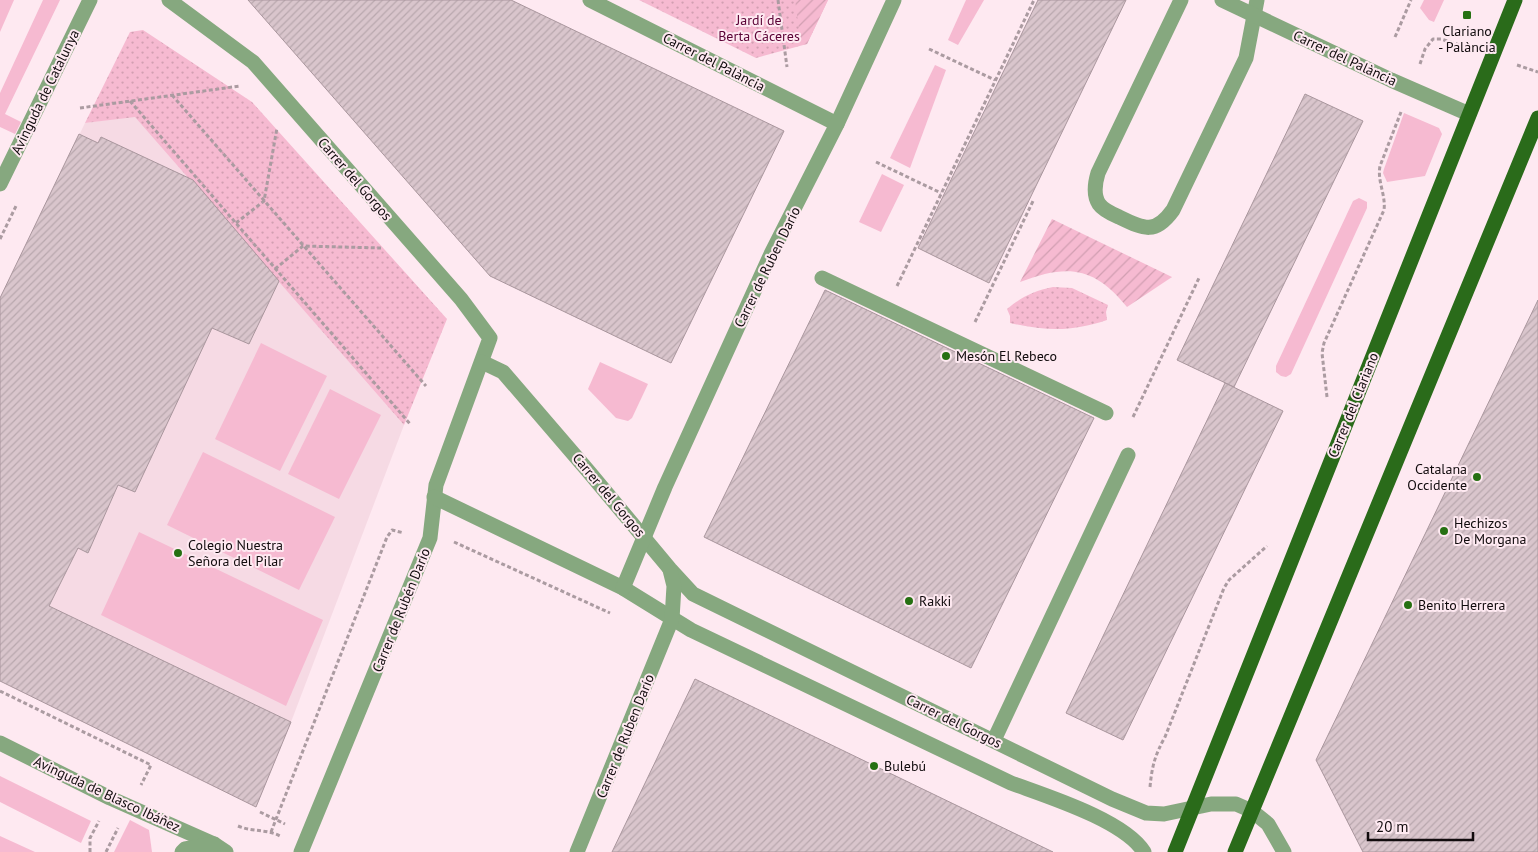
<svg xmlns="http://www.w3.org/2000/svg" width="1538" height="852" viewBox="0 0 1538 852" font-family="'PT Sans',sans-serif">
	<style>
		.built { fill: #f6dae4 }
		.grass { fill: #f6bad1 }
		.park { fill: url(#park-dots) }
		.garden { fill: url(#garden-furrows) }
		.building { fill: url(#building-hatch); stroke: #a9969d }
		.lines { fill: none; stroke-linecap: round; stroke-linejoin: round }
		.path { stroke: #ab9ba1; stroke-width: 3; stroke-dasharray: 4 2.5; stroke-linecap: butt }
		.street { stroke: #86a87f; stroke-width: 15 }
		.primary { stroke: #2a6b1a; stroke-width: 15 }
		.poi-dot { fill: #267012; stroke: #fee9f1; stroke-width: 2 }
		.labels { text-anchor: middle; stroke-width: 4; stroke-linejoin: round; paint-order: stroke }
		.park-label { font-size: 14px; fill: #5b0336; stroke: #fee9f1 }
		.poi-label { font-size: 14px; fill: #110b0d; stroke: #fee9f1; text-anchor: start }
		.street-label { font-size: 14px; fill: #110b0d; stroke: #fee9f1 }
	</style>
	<defs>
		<pattern id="park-dots" width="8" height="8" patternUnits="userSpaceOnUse" patternTransform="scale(1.25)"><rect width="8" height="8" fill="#f6bad1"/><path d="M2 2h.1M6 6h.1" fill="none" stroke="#d29fb2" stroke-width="1.8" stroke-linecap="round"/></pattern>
		<pattern id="garden-furrows" width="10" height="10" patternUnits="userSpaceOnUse" patternTransform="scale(1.25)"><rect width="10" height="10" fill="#f6bad1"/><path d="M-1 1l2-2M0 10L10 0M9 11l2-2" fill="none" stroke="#d29fb2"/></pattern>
		<pattern id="building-hatch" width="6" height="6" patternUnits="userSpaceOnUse" patternTransform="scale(1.25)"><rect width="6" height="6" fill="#d9c5cc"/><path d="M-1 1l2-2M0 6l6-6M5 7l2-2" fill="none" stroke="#b9a8ae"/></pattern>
	</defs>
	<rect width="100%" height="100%" fill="#fee9f1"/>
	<path class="built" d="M 135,116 L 404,425 L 291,722 L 256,807 L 0,681 L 0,298 L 85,123 Z"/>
	<g class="grass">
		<path d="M 0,0 L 14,0 L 0,32 Z"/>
		<path d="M 43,0 L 60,0 L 5,114 L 21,122 L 15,134 L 0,127 L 0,93 Z"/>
		<path d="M 966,0 L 984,0 L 958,45 L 948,40 Z"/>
		<path d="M 1424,0 L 1444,0 L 1434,22 L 1429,20 L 1420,8 Z"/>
		<path d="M 935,65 L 946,70 L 910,168 L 890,158 Z"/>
		<path d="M 1404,113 L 1439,128 L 1442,134 L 1425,176 L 1387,182 L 1383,173 L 1384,169 Z"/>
		<path d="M 882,174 L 904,185 L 881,232 L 859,222 Z"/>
		<path d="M 1359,198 L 1367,202 L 1367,208 L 1291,374 L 1286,377 L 1281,376 L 1276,372 L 1276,366 L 1353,201 Z"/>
		<path d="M 261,343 L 327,376 L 280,471 L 215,439 Z"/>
		<path d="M 600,362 L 648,384 L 632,418 L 628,421 L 616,418 L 588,389 Z"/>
		<path d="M 330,389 L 381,415 L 339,499 L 288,474 Z"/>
		<path d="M 203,452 L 335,517 L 299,590 L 167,525 Z"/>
		<path d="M 139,532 L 323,620 L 286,706 L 101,615 Z"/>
		<path d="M 0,776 L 91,821 L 81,843 L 0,802 Z"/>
		<path d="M 130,820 L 149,830 L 152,852 L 114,852 Z"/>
		<path d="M 0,836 L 35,852 L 0,852 Z"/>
	</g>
	<g class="park">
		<path d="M 639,0 L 828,0 L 807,44 L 756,58 Z"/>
		<path d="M 143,30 L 252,102 L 447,319 L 404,425 L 135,117 L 85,123 L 130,32 Z"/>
		<path d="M 1053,287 L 1072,288 L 1108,305 L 1106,312 L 1107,320 C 1072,332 1046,331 1010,323 L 1010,316 L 1007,309 C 1023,296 1034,291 1053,287 Z"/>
	</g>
	<g class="garden">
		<path d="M 795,0 L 828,0 L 807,44 L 801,45 Z"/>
		<path d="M 1052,219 L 1172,277 L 1127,307 C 1094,266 1067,264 1020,282 Z"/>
	</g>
	<g class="building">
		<path d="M 248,0 L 511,0 L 784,131 L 671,363 L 490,276 Z"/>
		<path d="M 1038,0 L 1126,0 L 989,283 L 918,248 Z"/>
		<path d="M 1305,94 L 1363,121 L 1234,387 L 1177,360 Z"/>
		<path d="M 79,134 L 98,143 L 101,137 L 193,180 L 279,281 L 249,344 L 212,328 L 135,492 L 118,485 L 88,553 L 78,548 L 49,606 L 291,722 L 256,807 L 0,681 L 0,298 Z"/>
		<path d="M 825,290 L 1094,418 L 971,668 L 704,537 Z"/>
		<path d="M 1538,300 L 1538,852 L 1363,852 L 1316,760 Z"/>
		<path d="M 1225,383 L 1283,411 L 1123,740 L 1066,713 Z"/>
		<path d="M 695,679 L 1053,852 L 612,852 Z"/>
	</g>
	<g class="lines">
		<g class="path">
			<path d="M 778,0 L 787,67"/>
			<path d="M 1395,37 L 1411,0"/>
			<path d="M 929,49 L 995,80"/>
			<path d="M 1420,64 L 1425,49 L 1433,39 L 1441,39 L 1469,48"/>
			<path d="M 1517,65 L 1538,72"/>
			<path d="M 172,95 L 426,386"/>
			<path d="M 130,101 L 411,425"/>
			<path d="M 80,108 L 240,86"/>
			<path d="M 876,162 L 941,193"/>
			<path d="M 236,223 L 264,201 L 277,128"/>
			<path d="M 0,239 L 17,204"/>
			<path d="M 275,269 L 303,246 L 381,248"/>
			<path d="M 897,286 L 1034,0"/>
			<path d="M 975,322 L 1034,199"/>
			<path d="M 1327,397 L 1322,353 L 1324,343 L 1384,210 C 1386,195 1377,181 1380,166 L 1401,112"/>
			<path d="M 1133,417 L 1199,278"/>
			<path d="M 454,542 L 610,613"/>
			<path d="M 0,691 L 151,765 L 141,785"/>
			<path d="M 1150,787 C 1152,766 1155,755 1165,737 L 1224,588 L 1229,580 L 1267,546"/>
			<path d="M 260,812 L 285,824"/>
			<path d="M 238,826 C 252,832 267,829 280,836"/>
			<path d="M 271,832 L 387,537 L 392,530 L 404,533"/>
			<path d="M 90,852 L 90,838 L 99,821"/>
			<path d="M 106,852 L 118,828"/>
		</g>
		<g class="street">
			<path d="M 169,0 L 253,62 L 461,299 L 490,338 L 436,485 L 430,538 L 301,852"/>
			<path d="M 590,0 L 837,124"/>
			<path d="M 1181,0 L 1098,173 C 1095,183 1093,195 1099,204 C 1103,210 1112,214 1119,217 C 1144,229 1155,235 1173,210 L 1246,58 L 1257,0"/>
			<path d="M 1222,0 L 1391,80 L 1469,114"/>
			<path d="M 0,184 L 90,0"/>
			<path d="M 822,278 L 1106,413"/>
			<path d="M 482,362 L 503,372 L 589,472 L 670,569 L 693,594 L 1112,799 L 1146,813 L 1164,814 L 1211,804 L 1236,804 L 1252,811 L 1268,824 L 1284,852"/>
			<path d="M 434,497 L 623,588 L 691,630 L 1011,783 C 1046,796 1124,820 1144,852"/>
			<path d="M 623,588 L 665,487 L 771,254 L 837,124 L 894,0"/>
			<path d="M 994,740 L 1128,455"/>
			<path d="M 0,743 L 110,798 L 214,844 L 226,852"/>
			<path d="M 182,852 L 185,849 L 214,844"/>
			<path d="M 577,852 L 672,619 L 674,586 L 670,570"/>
		</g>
		<g class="primary">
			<path d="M 1175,852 L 1515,0"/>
			<path d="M 1235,852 L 1538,118"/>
		</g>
	</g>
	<g class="poi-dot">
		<rect x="1462" y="10" width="10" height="10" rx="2.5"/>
		<circle cx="946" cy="356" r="5"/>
		<circle cx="1477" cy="477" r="5"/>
		<circle cx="1444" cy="531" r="5"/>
		<circle cx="178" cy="553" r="5"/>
		<circle cx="909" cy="601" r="5"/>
		<circle cx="1408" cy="605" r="5"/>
		<circle cx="874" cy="766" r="5"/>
	</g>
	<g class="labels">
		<g class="park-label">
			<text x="759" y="25">Jardí de<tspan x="759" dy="16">Berta Cáceres</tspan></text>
		</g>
		<g class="poi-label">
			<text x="1467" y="36" text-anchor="middle">Clariano<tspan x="1467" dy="16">- Palància</tspan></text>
			<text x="956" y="361">Mesón El Rebeco</text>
			<text x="1467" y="474" text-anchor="end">Catalana<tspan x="1467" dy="16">Occidente</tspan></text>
			<text x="1454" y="528">Hechizos<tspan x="1454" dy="16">De Morgana</tspan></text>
			<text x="188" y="550">Colegio Nuestra<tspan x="188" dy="16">Señora del Pilar</tspan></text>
			<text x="919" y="606">Rakki</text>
			<text x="1418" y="610">Benito Herrera</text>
			<text x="884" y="771">Bulebú</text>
		</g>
		<g class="street-label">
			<text transform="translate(1345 58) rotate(25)" y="5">Carrer del Palància</text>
			<text transform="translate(714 62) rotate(27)" y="5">Carrer del Palància</text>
			<text transform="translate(45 92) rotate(-64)" y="5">Avinguda de Catalunya</text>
			<text transform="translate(355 179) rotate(49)" y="5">Carrer del Gorgos</text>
			<text transform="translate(767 267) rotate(-64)" y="5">Carrer de Ruben Darío</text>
			<text transform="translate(1353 405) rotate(-68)" y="5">Carrer del Clariano</text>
			<text transform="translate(609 495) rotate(50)" y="5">Carrer del Gorgos</text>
			<text transform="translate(401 610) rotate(-68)" y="5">Carrer de Rubén Darío</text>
			<text transform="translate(954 721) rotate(26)" y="5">Carrer del Gorgos</text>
			<text transform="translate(625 736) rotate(-68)" y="5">Carrer de Ruben Darío</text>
			<text transform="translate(107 794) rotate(25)" y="5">Avinguda de Blasco Ibáñez</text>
		</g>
	</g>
	<path d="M1368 832v8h105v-8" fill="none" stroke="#110b0d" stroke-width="2.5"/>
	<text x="1376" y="832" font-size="15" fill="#110b0d" stroke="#fee9f1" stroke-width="4" paint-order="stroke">20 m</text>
</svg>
